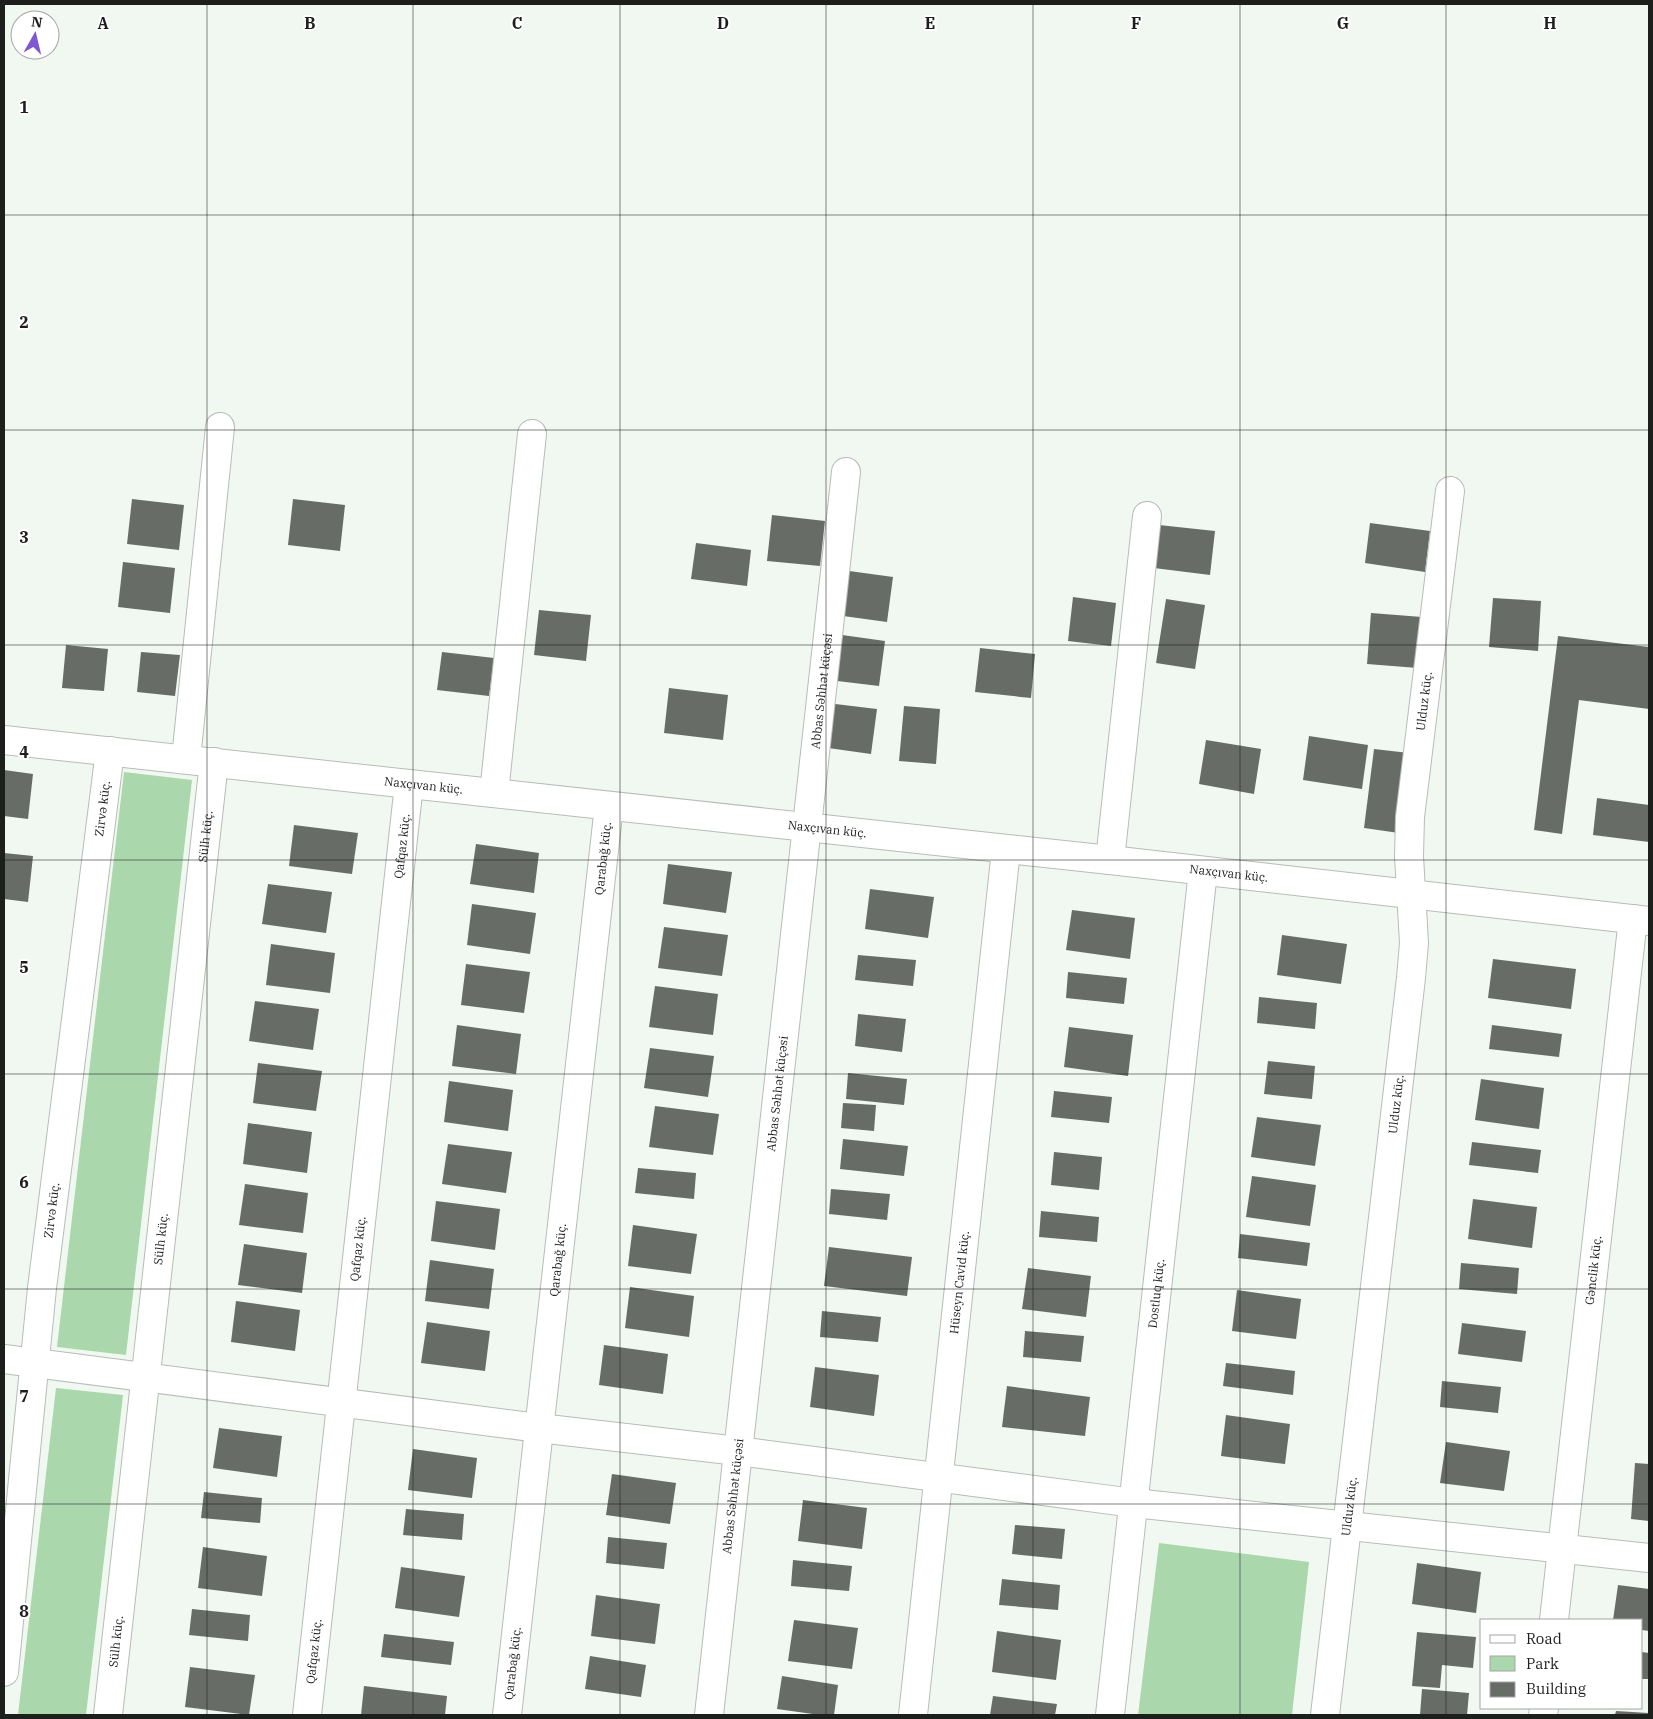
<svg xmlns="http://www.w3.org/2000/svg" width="1653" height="1719" viewBox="0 0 1653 1719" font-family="'IBM Plex Serif',serif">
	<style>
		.green { fill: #aad7ab }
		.building { fill: #676c67 }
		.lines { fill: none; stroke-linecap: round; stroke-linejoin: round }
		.street-casing { stroke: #b6bdb6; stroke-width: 30 }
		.street { stroke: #fff; stroke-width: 28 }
		.grid { fill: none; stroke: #1d1f1d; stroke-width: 1; stroke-opacity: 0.55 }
		.labels { text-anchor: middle; stroke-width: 4; stroke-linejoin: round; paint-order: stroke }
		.street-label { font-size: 12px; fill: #1d1f1d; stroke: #fff }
		.grid-label { font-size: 16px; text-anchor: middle; font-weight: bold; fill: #1d1f1d; stroke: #fff; stroke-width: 4; stroke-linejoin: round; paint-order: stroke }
	</style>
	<rect width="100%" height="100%" fill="#f1f8f1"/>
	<g class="green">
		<path d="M 124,772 L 192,780 L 126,1355 L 57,1347 Z"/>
		<path d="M 56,1388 L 123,1395 L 86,1715 L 18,1715 Z"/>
		<path d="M 1159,1543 L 1309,1562 L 1292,1715 L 1138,1715 Z"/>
	</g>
	<g class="building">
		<path d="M 132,499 L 184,505 L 179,550 L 127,544 Z"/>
		<path d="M 293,499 L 345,505 L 340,551 L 288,545 Z"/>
		<path d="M 772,515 L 825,521 L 820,566 L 767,561 Z"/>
		<path d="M 1370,523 L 1430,531 L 1425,572 L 1365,563 Z"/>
		<path d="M 1159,525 L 1215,531 L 1210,575 L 1154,568 Z"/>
		<path d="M 696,543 L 751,550 L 747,586 L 691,579 Z"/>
		<path d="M 123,562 L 175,568 L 170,613 L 118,607 Z"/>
		<path d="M 842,570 L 893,577 L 887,622 L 836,615 Z"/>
		<path d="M 1073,597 L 1116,603 L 1111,646 L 1068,641 Z"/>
		<path d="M 1493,598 L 1541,601 L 1538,651 L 1489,647 Z"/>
		<path d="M 1166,599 L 1205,605 L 1195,669 L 1156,663 Z"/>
		<path d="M 539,610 L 591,615 L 586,661 L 534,655 Z"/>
		<path d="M 1371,613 L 1422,617 L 1418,668 L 1367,664 Z"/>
		<path d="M 835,634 L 885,641 L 879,686 L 829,680 Z"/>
		<path d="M 1558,636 L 1649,647 L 1649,709 L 1579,700 L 1562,834 L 1534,830 Z"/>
		<path d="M 66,645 L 108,649 L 104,691 L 62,688 Z"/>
		<path d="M 980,648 L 1035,654 L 1031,698 L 975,692 Z"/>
		<path d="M 141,652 L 180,655 L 175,696 L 137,692 Z"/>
		<path d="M 442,652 L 494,658 L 489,696 L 437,690 Z"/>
		<path d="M 669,688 L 728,695 L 723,740 L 664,733 Z"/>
		<path d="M 827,703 L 877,709 L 871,754 L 821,747 Z"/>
		<path d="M 904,706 L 940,709 L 936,764 L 899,761 Z"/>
		<path d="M 1309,736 L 1368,745 L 1362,789 L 1303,780 Z"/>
		<path d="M 1206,740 L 1261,749 L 1254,794 L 1199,784 Z"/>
		<path d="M 1374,749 L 1409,753 L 1399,833 L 1364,828 Z"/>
		<path d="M 4,770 L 33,774 L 28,819 L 4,816 Z"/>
		<path d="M 1597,798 L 1649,805 L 1649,842 L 1593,835 Z"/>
		<path d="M 294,825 L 358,833 L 352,874 L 289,866 Z"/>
		<path d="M 476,844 L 539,853 L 534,893 L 470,884 Z"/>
		<path d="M 4,853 L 33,856 L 28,902 L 4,899 Z"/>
		<path d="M 668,864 L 732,872 L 726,913 L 663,904 Z"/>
		<path d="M 268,884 L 332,892 L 326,933 L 262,924 Z"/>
		<path d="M 870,889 L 934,897 L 928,938 L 865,929 Z"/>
		<path d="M 472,904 L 536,913 L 530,954 L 467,945 Z"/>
		<path d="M 1072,910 L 1135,918 L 1130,959 L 1066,950 Z"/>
		<path d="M 664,927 L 728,935 L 722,976 L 658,968 Z"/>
		<path d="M 1282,935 L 1347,944 L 1341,984 L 1277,975 Z"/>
		<path d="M 271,944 L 335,953 L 330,993 L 266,985 Z"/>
		<path d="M 858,955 L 916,960 L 913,986 L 855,980 Z"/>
		<path d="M 1493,959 L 1576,969 L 1571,1009 L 1488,998 Z"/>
		<path d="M 466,964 L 530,972 L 524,1013 L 461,1005 Z"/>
		<path d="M 1068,972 L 1127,978 L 1124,1004 L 1066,998 Z"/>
		<path d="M 655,986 L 718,994 L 713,1035 L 649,1027 Z"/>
		<path d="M 1259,997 L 1317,1003 L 1315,1029 L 1257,1023 Z"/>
		<path d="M 255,1001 L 319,1009 L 313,1050 L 249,1041 Z"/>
		<path d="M 858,1014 L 906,1019 L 902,1052 L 855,1046 Z"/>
		<path d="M 457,1025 L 521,1034 L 516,1074 L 452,1066 Z"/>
		<path d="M 1492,1025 L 1562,1034 L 1559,1057 L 1489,1049 Z"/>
		<path d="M 1069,1027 L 1133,1035 L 1128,1076 L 1064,1067 Z"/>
		<path d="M 650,1048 L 714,1056 L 708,1097 L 644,1088 Z"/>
		<path d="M 1268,1061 L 1315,1066 L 1312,1099 L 1264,1094 Z"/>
		<path d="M 258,1063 L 322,1071 L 316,1111 L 253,1103 Z"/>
		<path d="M 848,1073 L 907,1079 L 904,1105 L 846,1099 Z"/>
		<path d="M 1481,1079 L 1544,1088 L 1539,1129 L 1475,1120 Z"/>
		<path d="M 449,1081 L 513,1090 L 508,1131 L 444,1122 Z"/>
		<path d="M 1054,1091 L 1112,1097 L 1109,1123 L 1051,1117 Z"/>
		<path d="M 843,1103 L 876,1105 L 874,1131 L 841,1128 Z"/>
		<path d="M 655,1106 L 719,1114 L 713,1155 L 649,1147 Z"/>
		<path d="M 1257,1117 L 1321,1125 L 1315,1166 L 1251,1157 Z"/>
		<path d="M 248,1123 L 312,1132 L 307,1173 L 243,1164 Z"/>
		<path d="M 843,1139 L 908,1146 L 904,1176 L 840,1169 Z"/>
		<path d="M 1472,1142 L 1541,1150 L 1538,1173 L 1469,1165 Z"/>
		<path d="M 448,1144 L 512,1152 L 506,1193 L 442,1184 Z"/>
		<path d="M 1054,1152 L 1102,1157 L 1099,1190 L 1051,1185 Z"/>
		<path d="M 638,1168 L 696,1173 L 694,1199 L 635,1193 Z"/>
		<path d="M 1252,1176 L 1316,1185 L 1310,1226 L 1246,1217 Z"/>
		<path d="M 245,1184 L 308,1193 L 303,1233 L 239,1225 Z"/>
		<path d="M 831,1189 L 890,1194 L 887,1220 L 829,1214 Z"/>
		<path d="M 1473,1199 L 1537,1207 L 1532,1248 L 1468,1239 Z"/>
		<path d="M 436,1201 L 500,1209 L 495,1250 L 431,1241 Z"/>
		<path d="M 1041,1211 L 1099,1217 L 1097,1242 L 1039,1237 Z"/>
		<path d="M 633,1225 L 697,1234 L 691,1274 L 628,1266 Z"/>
		<path d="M 1240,1234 L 1310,1243 L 1307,1266 L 1238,1258 Z"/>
		<path d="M 244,1244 L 307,1253 L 302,1293 L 238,1285 Z"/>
		<path d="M 829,1247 L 912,1257 L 907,1296 L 824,1286 Z"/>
		<path d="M 430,1260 L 494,1269 L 489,1309 L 425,1301 Z"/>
		<path d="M 1461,1263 L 1519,1268 L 1517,1294 L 1459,1289 Z"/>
		<path d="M 1028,1268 L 1091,1276 L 1086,1317 L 1022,1309 Z"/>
		<path d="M 630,1287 L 694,1296 L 689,1337 L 625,1328 Z"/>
		<path d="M 1237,1290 L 1301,1299 L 1296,1339 L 1232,1331 Z"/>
		<path d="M 236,1301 L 300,1310 L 295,1351 L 231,1342 Z"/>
		<path d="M 822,1311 L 881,1317 L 878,1342 L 820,1337 Z"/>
		<path d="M 427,1322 L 490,1331 L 485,1371 L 421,1363 Z"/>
		<path d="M 1462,1323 L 1526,1331 L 1522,1362 L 1458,1354 Z"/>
		<path d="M 1025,1331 L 1084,1336 L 1081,1362 L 1023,1357 Z"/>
		<path d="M 604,1345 L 668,1354 L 663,1394 L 599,1385 Z"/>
		<path d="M 1226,1363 L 1295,1371 L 1293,1395 L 1223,1386 Z"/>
		<path d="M 815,1367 L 879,1375 L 874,1416 L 810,1407 Z"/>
		<path d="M 1442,1381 L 1501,1387 L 1498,1413 L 1440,1407 Z"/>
		<path d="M 1007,1386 L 1090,1397 L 1085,1436 L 1002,1427 Z"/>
		<path d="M 1226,1415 L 1290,1424 L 1285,1464 L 1221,1456 Z"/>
		<path d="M 219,1428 L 282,1436 L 277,1477 L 213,1468 Z"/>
		<path d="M 1446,1442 L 1510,1451 L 1504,1491 L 1440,1483 Z"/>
		<path d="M 413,1449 L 477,1458 L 472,1498 L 408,1490 Z"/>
		<path d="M 1635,1463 L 1649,1464 L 1649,1521 L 1631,1519 Z"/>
		<path d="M 612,1474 L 676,1483 L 670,1524 L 606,1515 Z"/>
		<path d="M 204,1492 L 262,1498 L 260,1523 L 201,1518 Z"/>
		<path d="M 803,1500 L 867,1508 L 862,1549 L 798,1541 Z"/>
		<path d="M 406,1509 L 464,1514 L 462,1540 L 403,1535 Z"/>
		<path d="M 1015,1525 L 1065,1529 L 1062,1559 L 1012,1554 Z"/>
		<path d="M 608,1537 L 667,1543 L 664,1569 L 606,1563 Z"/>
		<path d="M 203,1547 L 267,1556 L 262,1596 L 198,1588 Z"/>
		<path d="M 793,1560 L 852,1566 L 849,1591 L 791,1586 Z"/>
		<path d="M 1417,1563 L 1481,1572 L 1476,1613 L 1412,1604 Z"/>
		<path d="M 401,1567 L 465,1576 L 459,1617 L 395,1608 Z"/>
		<path d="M 1002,1579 L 1060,1585 L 1058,1610 L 999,1605 Z"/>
		<path d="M 1618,1585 L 1649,1589 L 1649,1631 L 1642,1630 L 1642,1620 L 1613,1620 Z"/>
		<path d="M 596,1595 L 660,1604 L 655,1644 L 591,1636 Z"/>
		<path d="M 192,1609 L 250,1615 L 248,1641 L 189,1635 Z"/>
		<path d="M 794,1620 L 858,1628 L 852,1669 L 788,1661 Z"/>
		<path d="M 997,1631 L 1061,1640 L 1056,1680 L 992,1672 Z"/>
		<path d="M 1417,1632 L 1476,1637 L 1473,1668 L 1442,1665 L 1440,1688 L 1412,1686 Z"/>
		<path d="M 384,1634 L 454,1642 L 451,1665 L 381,1657 Z"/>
		<path d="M 1642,1652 L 1649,1653 L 1649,1679 L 1642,1679 Z"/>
		<path d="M 590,1656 L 646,1665 L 641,1697 L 585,1689 Z"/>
		<path d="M 190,1667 L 255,1675 L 249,1715 L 185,1707 Z"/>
		<path d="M 782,1676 L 838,1685 L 834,1715 L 820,1715 L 777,1709 Z"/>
		<path d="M 364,1686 L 447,1696 L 445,1715 L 361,1715 Z"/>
		<path d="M 1422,1689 L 1469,1693 L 1467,1715 L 1420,1715 Z"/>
		<path d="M 993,1696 L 1057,1704 L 1055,1715 L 990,1715 Z"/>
		<path d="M 1616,1711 L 1649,1713 L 1649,1715 L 1615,1715 Z"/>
	</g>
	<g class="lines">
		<defs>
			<g id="street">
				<path id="s1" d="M 4,740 L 1110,860 L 1649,921"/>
				<path d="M 186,759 L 220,427"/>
				<path d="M 494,793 L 532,434"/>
				<path d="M 1110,860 L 1147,516"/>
				<path d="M 4,1359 L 539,1428 L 738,1451 L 1134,1503 L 1649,1558"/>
				<path id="s2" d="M 1554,1620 L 1633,919"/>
				<path id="s3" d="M 4,1672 L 42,1288 L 110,751"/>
				<path id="s4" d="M 108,1715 L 214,762"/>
				<path id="s5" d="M 307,1715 L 409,784"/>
				<path id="s6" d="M 507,1715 L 609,806"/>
				<path id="s7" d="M 709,1715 L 846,472"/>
				<path id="s8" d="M 913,1715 L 1006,850"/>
				<path id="s9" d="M 1110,1715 L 1203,871"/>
				<path id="s10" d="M 1325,1715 L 1411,978 L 1414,943 L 1409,856 L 1410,817 L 1450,491"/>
				<path d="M 1543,1715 L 1544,1708"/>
			</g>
		</defs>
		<use href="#street" class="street-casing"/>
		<use href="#street" class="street"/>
	</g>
	<path class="grid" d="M 207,4 L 207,1715M 413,4 L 413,1715M 620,4 L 620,1715M 826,4 L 826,1715M 1033,4 L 1033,1715M 1240,4 L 1240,1715M 1446,4 L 1446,1715M 4,215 L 1649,215M 4,430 L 1649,430M 4,645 L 1649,645M 4,860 L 1649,860M 4,1074 L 1649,1074M 4,1289 L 1649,1289M 4,1504 L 1649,1504"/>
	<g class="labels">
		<g class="street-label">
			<text dy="4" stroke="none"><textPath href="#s7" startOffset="1030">Abbas Səhhət küçəsi</textPath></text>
			<text dy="4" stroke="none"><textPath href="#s10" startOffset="1020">Ulduz küç.</textPath></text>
			<text dy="4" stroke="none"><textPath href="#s1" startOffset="422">Naxçıvan küç.</textPath></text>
			<text dy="4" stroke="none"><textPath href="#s3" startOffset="869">Zirvə küç.</textPath></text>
			<text dy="4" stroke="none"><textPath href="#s1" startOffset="828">Naxçıvan küç.</textPath></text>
			<text dy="4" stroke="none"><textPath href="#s4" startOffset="884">Sülh küç.</textPath></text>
			<text dy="4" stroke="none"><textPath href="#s5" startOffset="874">Qafqaz küç.</textPath></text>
			<text dy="4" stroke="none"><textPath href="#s6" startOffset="862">Qarabağ küç.</textPath></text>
			<text dy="4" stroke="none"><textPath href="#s1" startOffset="1232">Naxçıvan küç.</textPath></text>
			<text dy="4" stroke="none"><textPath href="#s7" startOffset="625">Abbas Səhhət küçəsi</textPath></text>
			<text dy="4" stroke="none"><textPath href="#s10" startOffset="615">Ulduz küç.</textPath></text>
			<text dy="4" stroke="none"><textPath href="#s3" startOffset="464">Zirvə küç.</textPath></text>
			<text dy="4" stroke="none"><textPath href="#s4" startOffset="479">Sülh küç.</textPath></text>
			<text dy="4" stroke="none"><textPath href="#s5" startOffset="469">Qafqaz küç.</textPath></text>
			<text dy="4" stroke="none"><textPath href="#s6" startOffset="458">Qarabağ küç.</textPath></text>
			<text dy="4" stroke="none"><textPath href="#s2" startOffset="352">Gənclik küç.</textPath></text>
			<text dy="4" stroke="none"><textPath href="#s8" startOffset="435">Hüseyn Cavid küç.</textPath></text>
			<text dy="4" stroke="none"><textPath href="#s9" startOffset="424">Dostluq küç.</textPath></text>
			<text dy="4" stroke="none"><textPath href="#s7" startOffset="220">Abbas Səhhət küçəsi</textPath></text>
			<text dy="4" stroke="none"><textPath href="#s10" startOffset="210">Ulduz küç.</textPath></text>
			<text dy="4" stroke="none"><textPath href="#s4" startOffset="74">Sülh küç.</textPath></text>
			<text dy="4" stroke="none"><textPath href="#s5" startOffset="64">Qafqaz küç.</textPath></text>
			<text dy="4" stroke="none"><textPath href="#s6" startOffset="52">Qarabağ küç.</textPath></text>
		</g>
	</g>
	<g class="grid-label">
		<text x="103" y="29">A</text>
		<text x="310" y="29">B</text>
		<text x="517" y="29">C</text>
		<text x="723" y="29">D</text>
		<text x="930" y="29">E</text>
		<text x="1136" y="29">F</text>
		<text x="1343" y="29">G</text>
		<text x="1550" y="29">H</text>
		<text x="24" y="113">1</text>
		<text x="24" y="328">2</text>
		<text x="24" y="543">3</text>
		<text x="24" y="758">4</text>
		<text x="24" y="973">5</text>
		<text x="24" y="1188">6</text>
		<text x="24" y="1402">7</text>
		<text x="24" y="1617">8</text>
	</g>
	<rect width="1653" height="1719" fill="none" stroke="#1d1f1d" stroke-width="10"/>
	<rect x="1480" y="1619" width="162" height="90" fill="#ffffff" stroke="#a5a5a5"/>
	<rect x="1490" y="1635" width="25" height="8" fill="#ffffff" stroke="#a5a5a5"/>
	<text x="1526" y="1644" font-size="15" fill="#1d1f1d">Road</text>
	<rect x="1490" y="1656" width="25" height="15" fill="#aad7ab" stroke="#a5a5a5"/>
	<text x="1526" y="1669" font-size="15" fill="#1d1f1d">Park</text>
	<rect x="1490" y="1682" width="25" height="15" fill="#676c67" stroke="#a5a5a5"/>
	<text x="1526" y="1694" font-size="15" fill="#1d1f1d">Building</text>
	<g transform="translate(35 35) rotate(8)"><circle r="24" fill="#ffffff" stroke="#a5a5a5"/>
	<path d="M0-4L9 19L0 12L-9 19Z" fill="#7e58d2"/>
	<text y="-8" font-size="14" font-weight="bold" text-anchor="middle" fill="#1d1f1d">N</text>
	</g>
</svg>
